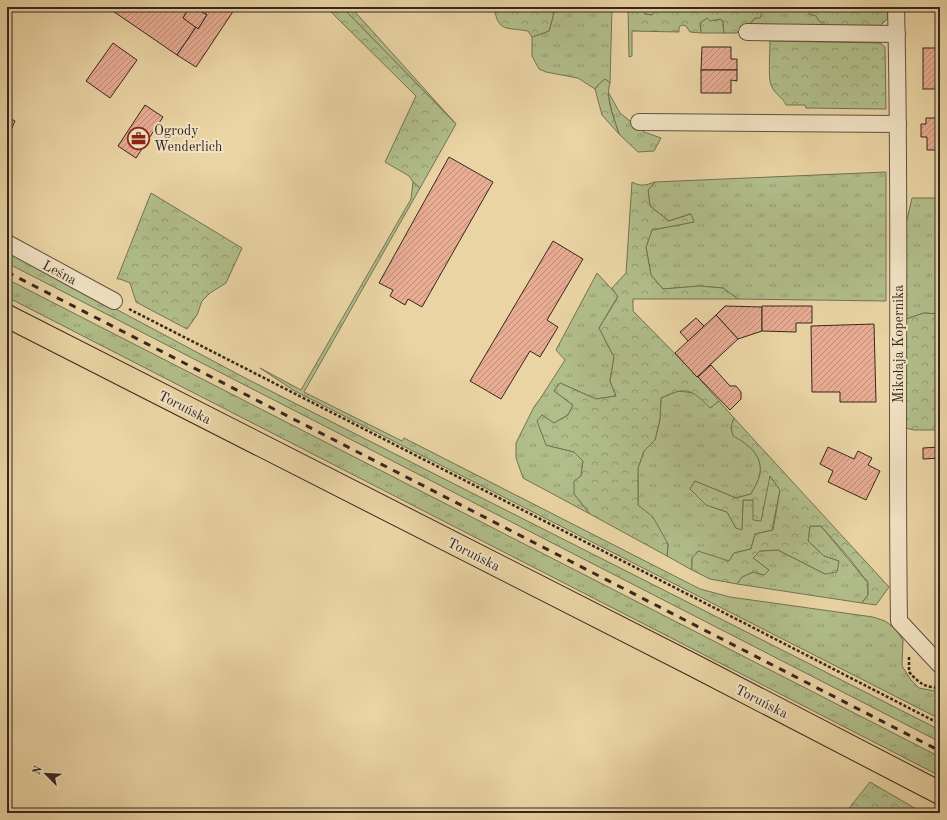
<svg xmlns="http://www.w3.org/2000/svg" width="947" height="820" viewBox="0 0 947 820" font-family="'Old Standard TT',serif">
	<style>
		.grass { fill: url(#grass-tufts); stroke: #737255 }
		.forest { fill: url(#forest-crowns); stroke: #737255 }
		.building { fill: url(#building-hatch); stroke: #352720 }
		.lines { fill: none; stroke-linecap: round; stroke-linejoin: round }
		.minor-casing { stroke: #625241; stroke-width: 18 }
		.primary-casing { stroke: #352720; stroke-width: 24 }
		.path { stroke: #352720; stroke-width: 2.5; stroke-dasharray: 3 2; stroke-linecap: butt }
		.minor { stroke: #f1e3c4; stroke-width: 16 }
		.primary { stroke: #ead4a4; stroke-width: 22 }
		.rail { stroke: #352720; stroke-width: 3; stroke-dasharray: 7 7; stroke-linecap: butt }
		.labels { text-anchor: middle; stroke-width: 4; stroke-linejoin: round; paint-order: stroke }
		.poi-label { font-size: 14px; fill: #352720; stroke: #f1e3c4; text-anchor: start }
		.street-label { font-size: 14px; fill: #352720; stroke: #f1e3c4 }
	</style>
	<defs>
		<pattern id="grass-tufts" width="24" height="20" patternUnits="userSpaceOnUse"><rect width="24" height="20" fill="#b1be8a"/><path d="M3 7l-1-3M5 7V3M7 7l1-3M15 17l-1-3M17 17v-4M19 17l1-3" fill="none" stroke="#919a70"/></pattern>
		<pattern id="forest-crowns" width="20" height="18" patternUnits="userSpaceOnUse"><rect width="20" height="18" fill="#b1be8a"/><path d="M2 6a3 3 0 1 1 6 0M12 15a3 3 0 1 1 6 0" fill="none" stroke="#919a70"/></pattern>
		<pattern id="building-hatch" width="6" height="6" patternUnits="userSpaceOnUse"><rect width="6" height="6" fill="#e8ac93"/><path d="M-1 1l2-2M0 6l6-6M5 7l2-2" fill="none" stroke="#bd8c78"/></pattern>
	</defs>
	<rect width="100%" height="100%" fill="#ead4a4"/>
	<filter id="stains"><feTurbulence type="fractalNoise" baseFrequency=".005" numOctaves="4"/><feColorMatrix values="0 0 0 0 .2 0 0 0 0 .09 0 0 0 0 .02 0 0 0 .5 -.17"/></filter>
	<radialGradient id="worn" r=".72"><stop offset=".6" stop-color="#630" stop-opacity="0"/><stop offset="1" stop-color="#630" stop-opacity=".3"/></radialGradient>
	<g class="grass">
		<path d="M 342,7 L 353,7 L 357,14 L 456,124 Z"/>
		<path d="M 552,7 L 612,7 L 610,83 L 605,79 L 599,84 L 595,89 L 578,78 L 546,72 L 539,69 L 532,56 L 532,37 L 549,31 L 555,9 Z"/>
		<path d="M 643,7 L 659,7 L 659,8 L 652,15 L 645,14 L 643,10 Z"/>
		<path d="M 754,7 L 816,7 L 809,10 L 829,26 L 765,28 L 764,24 L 749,25 L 762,11 Z"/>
		<path d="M 707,18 L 716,21 L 720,19 L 723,21 L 724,33 L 701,33 L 700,23 Z"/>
		<path d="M 607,90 L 620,113 L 644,132 L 661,138 L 654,151 L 638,152 L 619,134 L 612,112 Z"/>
		<path d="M 886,172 L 886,301 L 738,299 L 723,288 L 699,286 L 663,289 L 651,275 L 646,247 L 652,230 L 694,222 L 690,214 L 669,221 L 650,206 L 648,190 L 655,182 Z"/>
		<path d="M 413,182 L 420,188 L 304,392 L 402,441 L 404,438 L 700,589 L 730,597 L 873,617 L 885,621 L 896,629 L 903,640 L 902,666 L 911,680 L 919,688 L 940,692 L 940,719 L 293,390 L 260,368 L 301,390 L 411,199 Z"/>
		<path d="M 912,198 L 940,198 L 940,314 L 924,313 L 903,320 L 903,237 Z"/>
		<path d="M 7,251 L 247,379 L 940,730 L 940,742 L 7,263 Z"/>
		<path d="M 597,273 L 618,296 L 599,328 L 614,357 L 610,381 L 616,396 L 596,399 L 560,383 L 554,391 L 573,405 L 568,415 L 554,423 L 546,445 L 574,452 L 583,461 L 581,476 L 574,494 L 590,514 L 523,478 L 516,458 L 516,443 L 534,407 L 540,399 L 565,360 L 556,350 Z"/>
		<path d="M 7,279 L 940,757 L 940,776 L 7,297 Z"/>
		<path d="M 677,391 L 695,393 L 710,408 L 719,401 L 734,418 L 731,427 L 733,435 C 748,444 763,455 760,474 C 759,481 754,488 751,494 L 736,498 L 695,481 L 690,489 L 706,505 L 727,512 L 736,528 L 742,529 L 743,500 L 753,500 L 769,475 L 780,490 L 772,530 L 755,534 L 751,549 L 734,553 L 729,561 L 692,558 L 692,570 L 667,556 L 668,544 L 638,505 L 638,468 L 644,451 L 655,440 L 660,419 L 661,398 Z"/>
		<path d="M 810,526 L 821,526 L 868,583 L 868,595 L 862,603 L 737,584 L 742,577 L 753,572 L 764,575 L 769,570 L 753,558 L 760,551 L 778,550 L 825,574 L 839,561 L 824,556 L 808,541 Z"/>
	</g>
	<g class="forest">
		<path d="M 326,7 L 342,7 L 456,124 L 420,188 L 413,182 L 409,176 L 385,162 L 416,96 Z"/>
		<path d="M 494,7 L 552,7 L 555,9 L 549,31 L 532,37 L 528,31 C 507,27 498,33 494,7 Z"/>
		<path d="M 628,7 L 643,7 L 643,10 L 645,14 L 652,15 L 659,7 L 745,7 L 746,9 L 754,7 L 762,11 L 760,18 L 755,18 C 750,25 743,27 737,33 L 724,33 L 723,21 L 720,19 L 710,21 L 707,18 L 700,23 L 701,33 L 690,32 L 686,26 L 682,25 L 679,27 L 679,32 L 632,31 L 632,56 L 629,57 Z"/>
		<path d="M 816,7 L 887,7 L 888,18 L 879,27 L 829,26 L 819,21 L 816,16 L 809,14 L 809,10 Z"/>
		<path d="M 770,41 L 880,43 L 885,47 L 886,109 L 806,108 L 805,105 L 786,105 C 783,97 775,95 771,85 C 768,78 770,51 770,41 Z"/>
		<path d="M 605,79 L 610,83 C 605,99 614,118 619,134 L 602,115 L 595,89 L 599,84 Z"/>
		<path d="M 632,182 C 641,187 646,185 655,182 L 648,190 L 650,206 L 669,221 L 691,214 L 694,222 L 652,230 L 646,247 L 651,275 L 663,289 L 699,286 L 723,288 L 738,299 L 633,299 L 633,311 L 698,377 L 719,401 L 710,408 C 691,389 687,386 661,398 L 660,419 L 655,440 L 644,451 L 638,468 L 638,505 L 653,517 L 668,544 L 667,556 L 590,514 L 574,494 L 574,481 L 581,476 L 583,461 L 574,452 L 546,445 L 537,421 L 542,415 L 554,423 L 568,415 L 573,405 L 554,391 L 560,383 L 596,399 L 616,396 L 610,381 L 614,357 L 599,328 L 618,297 L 612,288 L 626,273 Z"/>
		<path d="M 151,193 L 242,248 L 226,283 L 210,293 L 202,301 L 197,315 L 187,329 L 136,302 L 130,283 L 120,279 L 117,279 Z"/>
		<path d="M 924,313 L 940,314 L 940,430 L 914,430 L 905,428 L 903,320 Z"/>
		<path d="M 734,418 L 889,587 L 876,605 L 862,603 L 868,595 L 868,583 L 850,559 L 821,526 L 810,526 L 808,541 L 824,556 L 839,561 L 837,572 L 825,574 L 778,550 L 760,551 L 753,558 L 769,570 L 764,575 L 753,572 L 742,577 L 737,584 L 710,579 L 692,570 L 692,558 L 698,551 L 729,561 L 734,553 L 751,549 L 755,534 L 773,530 L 780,490 L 770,476 L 761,521 L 753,520 L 753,500 L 743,500 L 742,530 L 736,528 L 727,512 L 706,505 L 690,489 L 695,481 L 736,498 L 751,494 C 754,488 759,480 760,474 C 763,455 748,444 733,436 L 731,427 Z"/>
		<path d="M 870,782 L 923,813 L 845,813 Z"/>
	</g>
	<g class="building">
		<path d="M 107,7 L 190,7 L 183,18 L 196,27 L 177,55 Z"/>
		<path d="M 190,7 L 194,7 L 207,15 L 198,29 L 183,18 Z"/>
		<path d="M 210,7 L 236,7 L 196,67 L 177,55 L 196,27 L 198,29 L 207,15 L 205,14 Z"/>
		<path d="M 113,43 L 137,60 L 110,98 L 86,81 Z"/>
		<path d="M 702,47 L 731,47 L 731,59 L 737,59 L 737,70 L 701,70 Z"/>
		<rect x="923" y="48" width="17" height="41"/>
		<path d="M 701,70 L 737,70 L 737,81 L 731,80 L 731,93 L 701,93 Z"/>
		<path d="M 145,105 L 163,117 L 136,158 L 118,146 Z"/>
		<path d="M 7,117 L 15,121 L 11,130 L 11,132 L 9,137 L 7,137 Z"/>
		<path d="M 926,118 L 940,118 L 940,150 L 927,150 L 927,137 L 921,137 L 921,124 L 926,124 Z"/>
		<path d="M 449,157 L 493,182 L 422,307 L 408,299 L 405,305 L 390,296 L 393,290 L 379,283 Z"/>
		<path d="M 553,241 L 583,259 L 547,320 L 558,327 L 540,357 L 530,351 L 501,399 L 470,381 Z"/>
		<path d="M 725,306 L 762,307 L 762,331 L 738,339 L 716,315 Z"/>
		<path d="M 762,306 L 812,306 L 812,323 L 796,323 L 796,332 L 762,331 Z"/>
		<path d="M 716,315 L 738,339 L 697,377 L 675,353 Z"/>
		<path d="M 696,318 L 704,326 L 688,341 L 680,332 Z"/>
		<path d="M 874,324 L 876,402 L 840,402 L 840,392 L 812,392 L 811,326 Z"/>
		<path d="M 711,365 L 730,386 L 736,386 L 741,392 L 741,399 L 730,410 L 698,377 Z"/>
		<path d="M 828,447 L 854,459 L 858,451 L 872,458 L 868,465 L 880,471 L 866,500 L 828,482 L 833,471 L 820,464 Z"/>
		<path d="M 940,447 L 940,458 L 923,459 L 923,448 Z"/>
	</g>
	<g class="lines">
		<defs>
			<g id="minor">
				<path d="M 896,7 C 901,212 896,417 899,621 L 940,665"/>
				<path d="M 747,32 L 897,34"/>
				<path d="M 639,122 L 898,124"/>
				<path d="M 7,243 L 114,301"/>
			</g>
			<path id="primary" d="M 7,316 L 695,666 L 940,793"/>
		</defs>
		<use href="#minor" class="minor-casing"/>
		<use href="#primary" class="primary-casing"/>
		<g class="path">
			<path d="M 129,309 L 748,625 L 940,724"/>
			<path d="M 909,657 L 909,672 C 920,684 924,687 940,688"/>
		</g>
		<use href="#minor" class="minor"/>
		<use href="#primary" class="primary"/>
		<path class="rail" d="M 7,272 L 940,751"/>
	</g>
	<defs>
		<symbol id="office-ring" viewBox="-11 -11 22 22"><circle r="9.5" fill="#f1e3c4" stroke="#8f2418" stroke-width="1.5"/><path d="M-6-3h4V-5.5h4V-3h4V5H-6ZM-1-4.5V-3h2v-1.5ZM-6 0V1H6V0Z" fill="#8f2418"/></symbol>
	</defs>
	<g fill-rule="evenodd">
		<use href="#office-ring" x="126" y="126" width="25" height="25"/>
	</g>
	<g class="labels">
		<g class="poi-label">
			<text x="154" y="135">Ogrody<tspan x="154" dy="16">Wenderlich</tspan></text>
		</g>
		<g class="street-label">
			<text transform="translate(60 272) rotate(28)" y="5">Leśna</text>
			<text transform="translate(898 344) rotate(-90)" y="5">Mikołaja Kopernika</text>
			<text transform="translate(185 407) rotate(27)" y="5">Toruńska</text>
			<text transform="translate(474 554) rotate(27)" y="5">Toruńska</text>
			<text transform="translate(762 701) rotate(27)" y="5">Toruńska</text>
		</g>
	</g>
	<rect width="947" height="820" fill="none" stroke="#ead4a4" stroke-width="24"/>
	<rect x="8" y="8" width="931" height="804" fill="none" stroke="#352720" stroke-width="2"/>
	<rect x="12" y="12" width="923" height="796" fill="none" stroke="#352720"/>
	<g transform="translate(46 774) rotate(294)" stroke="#f1e3c4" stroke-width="3" paint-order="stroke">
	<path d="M0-3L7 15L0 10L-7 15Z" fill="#352720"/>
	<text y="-6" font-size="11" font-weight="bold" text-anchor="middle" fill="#352720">N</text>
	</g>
	<rect width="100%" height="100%" filter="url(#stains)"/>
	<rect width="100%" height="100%" fill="url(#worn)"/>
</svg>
